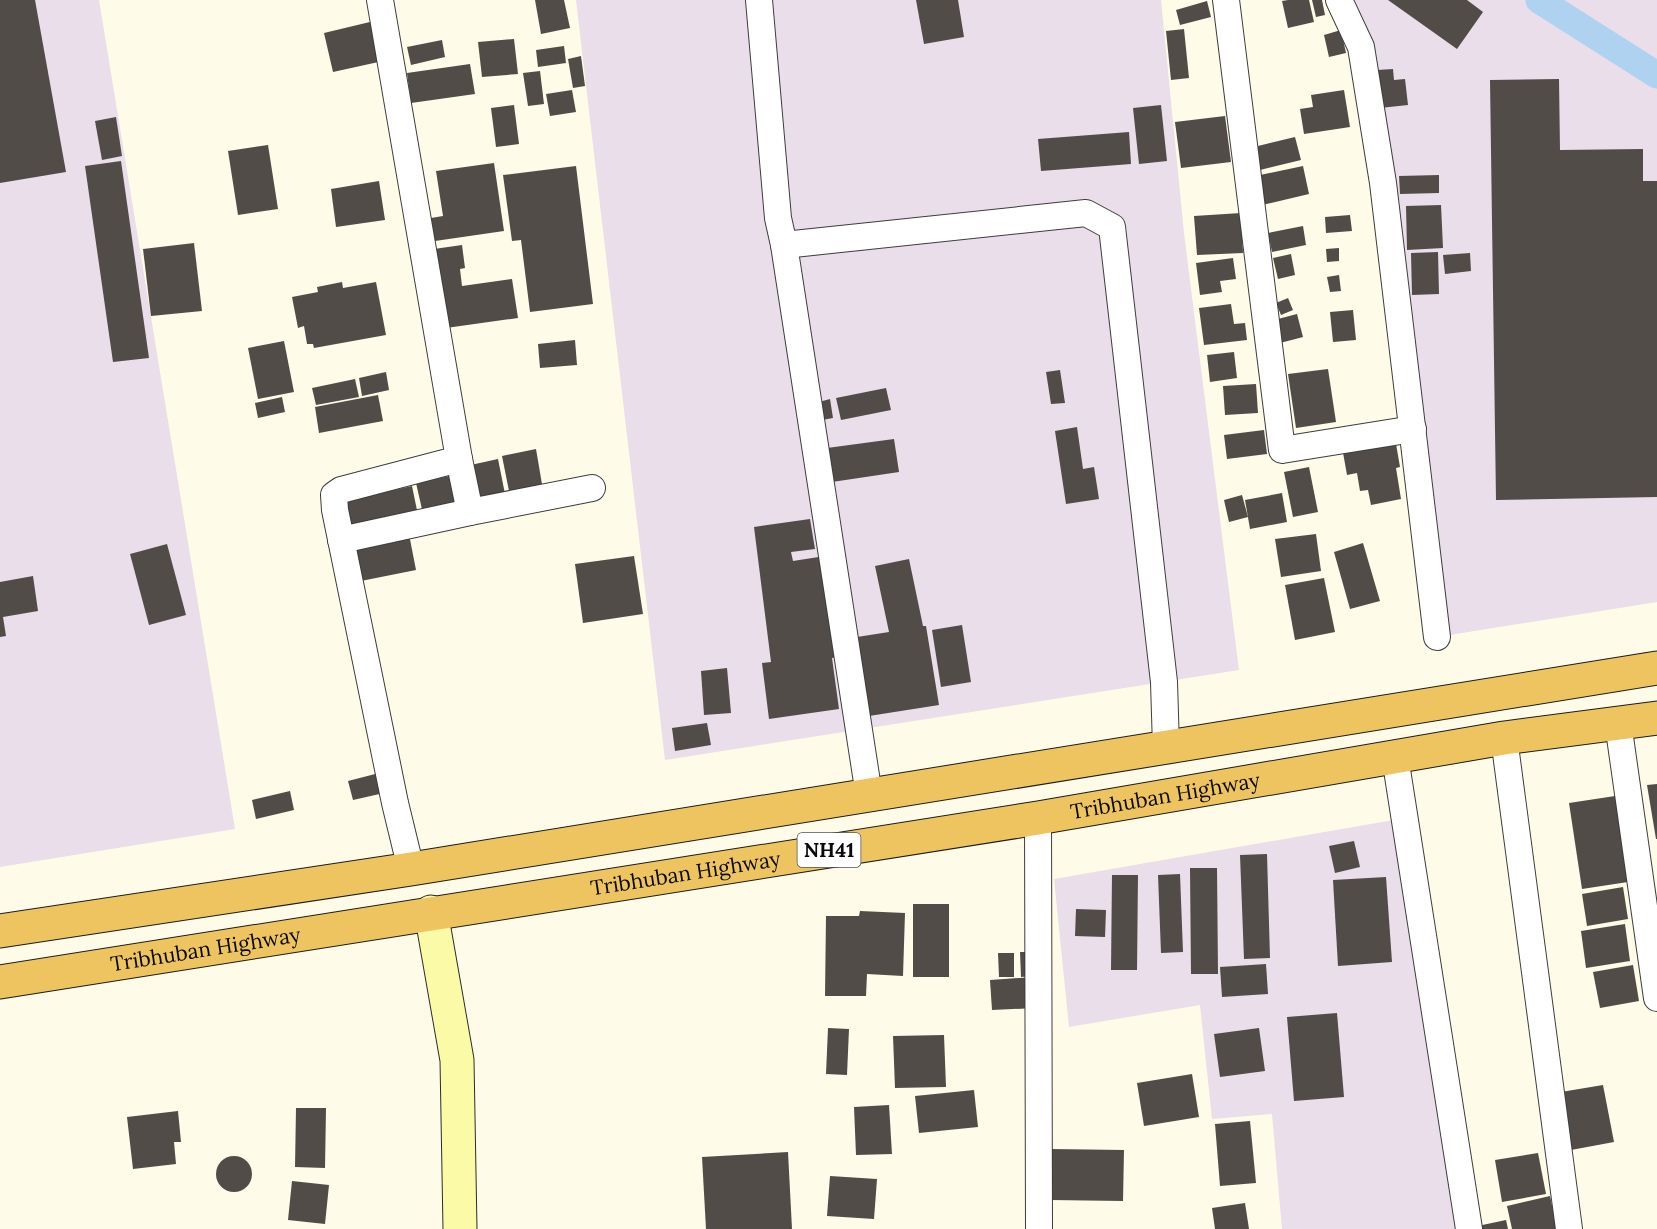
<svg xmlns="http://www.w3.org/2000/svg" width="1657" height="1229" viewBox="0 0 1657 1229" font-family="Lora,serif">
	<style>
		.industrial { fill: #e9dee9 }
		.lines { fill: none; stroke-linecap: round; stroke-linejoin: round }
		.canal { stroke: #b0d2f1; stroke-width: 27 }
		.building { fill: #514c47 }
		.minor-casing { stroke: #3d3d3d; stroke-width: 28 }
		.secondary-casing { stroke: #2c2c2c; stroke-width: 35 }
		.trunk-casing { stroke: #1b1b1b; stroke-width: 35 }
		.minor { stroke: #fff; stroke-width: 26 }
		.secondary { stroke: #fafaa7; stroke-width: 33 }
		.trunk { stroke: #edc460; stroke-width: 33 }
		.labels { text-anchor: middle; stroke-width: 6; stroke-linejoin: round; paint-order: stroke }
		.shield { fill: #fff; stroke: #545454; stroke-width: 1.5 }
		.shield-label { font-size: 20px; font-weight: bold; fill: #0a0a0a }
		.street-label { font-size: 21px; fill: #0a0a0a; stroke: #fff }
	</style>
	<rect width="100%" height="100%" fill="#fefce8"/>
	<g class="industrial">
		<path d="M 0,0 L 99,0 L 235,829 L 0,867 Z"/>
		<path d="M 576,0 L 1161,0 L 1184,233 L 1239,670 L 665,760 Z"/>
		<path d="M 1339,0 L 1657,0 L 1657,602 L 1437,637 L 1383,183 Z"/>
		<path d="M 1405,818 L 1470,1229 L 1282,1229 L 1272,1114 L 1212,1119 L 1200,1005 L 1069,1027 L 1054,879 Z"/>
	</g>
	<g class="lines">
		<path class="canal" d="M 1539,0 L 1657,75"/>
	</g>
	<g class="building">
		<path d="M 0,0 L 35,0 L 66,172 L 0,183 Z"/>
		<path d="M 535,0 L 564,0 L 570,28 L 541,34 Z"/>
		<path d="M 916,0 L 958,0 L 964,37 L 924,44 Z"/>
		<path d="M 1288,0 L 1309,0 L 1314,22 L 1288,28 L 1282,1 Z"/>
		<path d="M 1312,0 L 1322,0 L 1325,15 L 1316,17 Z"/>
		<path d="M 1388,0 L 1467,0 L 1483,12 L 1457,49 Z"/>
		<path d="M 1207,1 L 1211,17 L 1180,25 L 1176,10 Z"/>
		<path d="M 374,21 L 383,61 L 333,72 L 324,33 Z"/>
		<path d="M 1184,29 L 1189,78 L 1171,80 L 1166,31 Z"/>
		<path d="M 1341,30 L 1346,53 L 1329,57 L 1324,35 Z"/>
		<path d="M 514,39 L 518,74 L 482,77 L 478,42 Z"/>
		<path d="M 442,40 L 445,57 L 411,65 L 407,47 Z"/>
		<path d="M 564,46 L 566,63 L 538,67 L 536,50 Z"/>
		<path d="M 581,56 L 585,86 L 573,88 L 568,59 Z"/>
		<path d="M 470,64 L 475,94 L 411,103 L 407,73 Z"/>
		<path d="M 1393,69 L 1394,80 L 1405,79 L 1408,105 L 1380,108 L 1377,70 Z"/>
		<path d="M 540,71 L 544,104 L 528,106 L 523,73 Z"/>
		<path d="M 1559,79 L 1560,150 L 1643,149 L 1643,181 L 1657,181 L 1657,497 L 1496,500 L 1490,80 Z"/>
		<path d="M 572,90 L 576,112 L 550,116 L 546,94 Z"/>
		<path d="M 1344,90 L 1350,127 L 1304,134 L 1300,109 L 1313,107 L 1311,95 Z"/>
		<path d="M 514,105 L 519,144 L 496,147 L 491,108 Z"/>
		<path d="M 1161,105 L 1167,161 L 1139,164 L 1133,108 Z"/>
		<path d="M 1225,116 L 1231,162 L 1181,168 L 1175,122 Z"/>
		<path d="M 116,117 L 122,156 L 102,160 L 95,121 Z"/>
		<path d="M 1129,132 L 1131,164 L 1041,171 L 1038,139 Z"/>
		<path d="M 1295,137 L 1301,160 L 1260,170 L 1254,147 Z"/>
		<path d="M 268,145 L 278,209 L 238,215 L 228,151 Z"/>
		<path d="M 121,161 L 149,358 L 113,362 L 85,166 Z"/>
		<path d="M 494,163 L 504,231 L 435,241 L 431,218 L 443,216 L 436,171 Z"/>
		<path d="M 576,166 L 593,304 L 530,312 L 521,240 L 512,241 L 503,175 Z"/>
		<path d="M 1303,166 L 1309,194 L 1262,205 L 1255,176 Z"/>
		<path d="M 1439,175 L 1439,193 L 1400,194 L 1399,176 Z"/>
		<path d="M 379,181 L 385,220 L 336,227 L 331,189 Z"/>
		<path d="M 1441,205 L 1443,248 L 1407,250 L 1406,206 Z"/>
		<path d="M 1241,213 L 1243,253 L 1197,255 L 1194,216 Z"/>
		<path d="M 1350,215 L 1352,231 L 1326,233 L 1325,217 Z"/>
		<path d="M 1303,226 L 1306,245 L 1272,252 L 1268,233 Z"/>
		<path d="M 194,243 L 202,311 L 151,316 L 143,249 Z"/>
		<path d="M 462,245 L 465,268 L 460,269 L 462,286 L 512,279 L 518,318 L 446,328 L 434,249 Z"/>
		<path d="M 1339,248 L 1339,261 L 1327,262 L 1326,249 Z"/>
		<path d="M 1438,252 L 1439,294 L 1412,295 L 1411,253 Z"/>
		<path d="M 1470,253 L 1471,271 L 1445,274 L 1443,255 Z"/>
		<path d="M 1291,254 L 1295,275 L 1278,279 L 1273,258 Z"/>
		<path d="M 1233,258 L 1236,279 L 1220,281 L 1222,292 L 1200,295 L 1196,263 Z"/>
		<path d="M 1339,275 L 1341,291 L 1330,292 L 1327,277 Z"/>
		<path d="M 342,282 L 343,288 L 376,282 L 386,335 L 314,348 L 313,344 L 307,344 L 304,326 L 298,328 L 292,297 L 318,292 L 317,287 Z"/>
		<path d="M 1288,298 L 1293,310 L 1281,315 L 1276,303 Z"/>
		<path d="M 1231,304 L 1234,324 L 1245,323 L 1247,340 L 1204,345 L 1199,308 Z"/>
		<path d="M 1353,310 L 1356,340 L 1333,342 L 1330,312 Z"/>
		<path d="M 1297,314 L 1303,337 L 1280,343 L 1274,320 Z"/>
		<path d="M 575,340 L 577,365 L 540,368 L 538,344 Z"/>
		<path d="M 284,341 L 294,392 L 258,399 L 248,348 Z"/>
		<path d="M 1234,352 L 1237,378 L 1210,382 L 1207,355 Z"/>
		<path d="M 1328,369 L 1336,422 L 1296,428 L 1288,374 Z"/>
		<path d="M 1060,370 L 1065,403 L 1051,404 L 1046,372 Z"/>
		<path d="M 386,372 L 389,390 L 362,396 L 359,378 Z"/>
		<path d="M 355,379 L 359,397 L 316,405 L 312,388 Z"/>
		<path d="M 1256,384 L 1258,413 L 1225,415 L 1223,386 Z"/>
		<path d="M 886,388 L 891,410 L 841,420 L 836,398 Z"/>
		<path d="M 378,395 L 383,421 L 319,433 L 315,407 Z"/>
		<path d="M 282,397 L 285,412 L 258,418 L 255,403 Z"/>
		<path d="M 830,399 L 833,418 L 822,420 L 819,402 Z"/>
		<path d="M 1077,427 L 1083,469 L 1094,467 L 1099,499 L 1066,504 L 1055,431 Z"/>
		<path d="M 1264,430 L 1267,454 L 1227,459 L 1224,435 Z"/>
		<path d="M 1395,438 L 1400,467 L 1396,468 L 1401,499 L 1371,505 L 1368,490 L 1360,491 L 1357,473 L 1347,475 L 1342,447 Z"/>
		<path d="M 894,439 L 899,472 L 832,482 L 827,448 Z"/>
		<path d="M 536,449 L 543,490 L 510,496 L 502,456 Z"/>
		<path d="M 498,459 L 505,494 L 473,501 L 466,466 Z"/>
		<path d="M 1309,467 L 1318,512 L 1293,517 L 1284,472 Z"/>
		<path d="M 454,475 L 462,509 L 424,518 L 416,483 Z"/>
		<path d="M 412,486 L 419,520 L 347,536 L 340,502 Z"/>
		<path d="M 1282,493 L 1287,522 L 1250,529 L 1245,500 Z"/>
		<path d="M 1242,495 L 1248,517 L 1229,522 L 1224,500 Z"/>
		<path d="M 810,519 L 815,549 L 791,552 L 793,561 L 825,556 L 837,657 L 832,658 L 839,709 L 769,719 L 762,663 L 771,662 L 754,527 Z"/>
		<path d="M 408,529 L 416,570 L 356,582 L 348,541 Z"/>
		<path d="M 1316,534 L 1321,571 L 1281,577 L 1275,539 Z"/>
		<path d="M 1363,543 L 1380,601 L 1350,609 L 1334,552 Z"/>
		<path d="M 167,544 L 186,615 L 149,625 L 130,554 Z"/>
		<path d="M 634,556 L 643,614 L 583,623 L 575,564 Z"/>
		<path d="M 909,559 L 923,626 L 926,626 L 939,705 L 869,716 L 857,637 L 889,632 L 875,566 Z"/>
		<path d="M 33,576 L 38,611 L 3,617 L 6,636 L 0,637 L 0,582 Z"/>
		<path d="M 1324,578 L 1335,632 L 1295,640 L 1285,585 Z"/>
		<path d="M 962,625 L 971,682 L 941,687 L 932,630 Z"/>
		<path d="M 727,668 L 731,713 L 704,715 L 701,671 Z"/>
		<path d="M 707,723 L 711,745 L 675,751 L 672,728 Z"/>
		<path d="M 379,773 L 384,793 L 353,800 L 348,781 Z"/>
		<path d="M 1657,784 L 1657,839 L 1656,839 L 1647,785 Z"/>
		<path d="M 290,791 L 294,810 L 256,819 L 252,800 Z"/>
		<path d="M 1615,796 L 1628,882 L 1582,889 L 1569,803 Z"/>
		<path d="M 1354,841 L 1360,867 L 1335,873 L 1329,846 Z"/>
		<path d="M 1267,854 L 1270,958 L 1244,959 L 1240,855 Z"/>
		<path d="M 1190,868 L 1217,868 L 1218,974 L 1191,974 Z"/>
		<path d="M 1180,874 L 1183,952 L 1161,953 L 1158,875 Z"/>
		<path d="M 1112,875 L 1138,875 L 1137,970 L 1111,970 Z"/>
		<path d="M 1386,877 L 1392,962 L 1338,966 L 1333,880 Z"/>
		<path d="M 1623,887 L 1628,919 L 1587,926 L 1582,894 Z"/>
		<rect x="913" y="904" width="36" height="73"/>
		<path d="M 1076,909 L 1106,910 L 1105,937 L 1075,936 Z"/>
		<path d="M 860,911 L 905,913 L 903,976 L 867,974 L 866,996 L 825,996 L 826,916 L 859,916 Z"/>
		<path d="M 1625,924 L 1630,961 L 1586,968 L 1581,931 Z"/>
		<path d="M 1020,952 L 1034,952 L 1034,976 L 1021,977 Z"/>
		<path d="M 998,953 L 1014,953 L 1014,977 L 999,977 Z"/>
		<path d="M 1266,964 L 1268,994 L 1222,997 L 1220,967 Z"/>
		<path d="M 1633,965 L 1639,1001 L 1600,1008 L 1593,972 Z"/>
		<path d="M 1034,977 L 1036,1008 L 992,1010 L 990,980 Z"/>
		<path d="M 1337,1013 L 1344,1097 L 1294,1101 L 1287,1017 Z"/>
		<path d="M 828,1028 L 849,1029 L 847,1075 L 826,1074 Z"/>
		<path d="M 1259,1028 L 1265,1071 L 1220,1077 L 1214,1034 Z"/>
		<path d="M 944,1035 L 946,1087 L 895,1088 L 893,1036 Z"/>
		<path d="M 1192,1074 L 1199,1117 L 1144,1126 L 1137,1083 Z"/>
		<path d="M 1603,1085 L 1614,1142 L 1571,1150 L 1561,1092 Z"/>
		<path d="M 974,1090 L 978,1127 L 919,1133 L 915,1096 Z"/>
		<path d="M 889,1105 L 892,1154 L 856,1155 L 854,1107 Z"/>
		<path d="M 296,1108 L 326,1108 L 325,1168 L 295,1167 Z"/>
		<path d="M 178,1111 L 181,1142 L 174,1142 L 176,1164 L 133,1169 L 127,1117 Z"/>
		<path d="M 1250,1121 L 1256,1183 L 1220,1186 L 1215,1124 Z"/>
		<path d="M 1051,1149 L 1124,1150 L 1123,1201 L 1050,1200 Z"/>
		<path d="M 788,1152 L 792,1229 L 706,1229 L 702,1157 Z"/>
		<path d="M 1538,1153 L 1546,1194 L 1502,1202 L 1495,1160 Z"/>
		<circle cx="234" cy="1174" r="18"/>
		<path d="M 830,1176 L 877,1179 L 874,1219 L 827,1216 Z"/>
		<path d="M 292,1181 L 329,1185 L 325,1224 L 288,1220 Z"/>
		<path d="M 1550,1196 L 1557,1229 L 1512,1229 L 1507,1206 Z"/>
		<path d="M 1245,1203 L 1249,1229 L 1215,1229 L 1212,1208 Z"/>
		<path d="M 1506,1220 L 1508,1229 L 1474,1229 L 1473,1227 Z"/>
	</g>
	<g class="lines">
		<defs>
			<g id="minor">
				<path d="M 380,0 L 459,459 L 341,490 L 334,495 L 335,510 L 395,803 L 411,869"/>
				<path d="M 759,0 L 778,218 L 784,245 L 1086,213 L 1112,227 L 1164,682 L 1166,747"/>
				<path d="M 1226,0 L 1282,450 L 1413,429"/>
				<path d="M 1339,0 L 1361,47 L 1383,183 L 1437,637"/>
				<path d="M 784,245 L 869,795"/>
				<path d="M 459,459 L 470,512 L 592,488"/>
				<path d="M 341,540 L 470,512"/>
				<path d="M 1618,723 L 1657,998"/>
				<path d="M 1504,738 L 1569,1229"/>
				<path d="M 1395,757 L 1469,1229"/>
				<path d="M 1038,818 L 1039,1229"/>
			</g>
			<path id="secondary" d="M 431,912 L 457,1060 L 460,1229"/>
			<g id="trunk">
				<path d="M 0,931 L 411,869 L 1657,668"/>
				<path id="s1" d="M 0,982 L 1038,818 L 1504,738 L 1657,718"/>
			</g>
		</defs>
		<use href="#minor" class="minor-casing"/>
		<use href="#secondary" class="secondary-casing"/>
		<use href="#trunk" class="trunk-casing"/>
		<use href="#minor" class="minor"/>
		<use href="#secondary" class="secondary"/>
		<use href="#trunk" class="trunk"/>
	</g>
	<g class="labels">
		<rect class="shield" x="797.5" y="833" width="63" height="34" rx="4.5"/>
		<g class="shield-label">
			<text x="829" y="857">NH41</text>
		</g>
		<g class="street-label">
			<text dy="7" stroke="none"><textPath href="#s1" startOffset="1180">Tribhuban Highway</textPath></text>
			<text dy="7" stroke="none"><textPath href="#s1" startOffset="694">Tribhuban Highway</textPath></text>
			<text dy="7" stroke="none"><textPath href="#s1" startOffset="208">Tribhuban Highway</textPath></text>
		</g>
	</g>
</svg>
